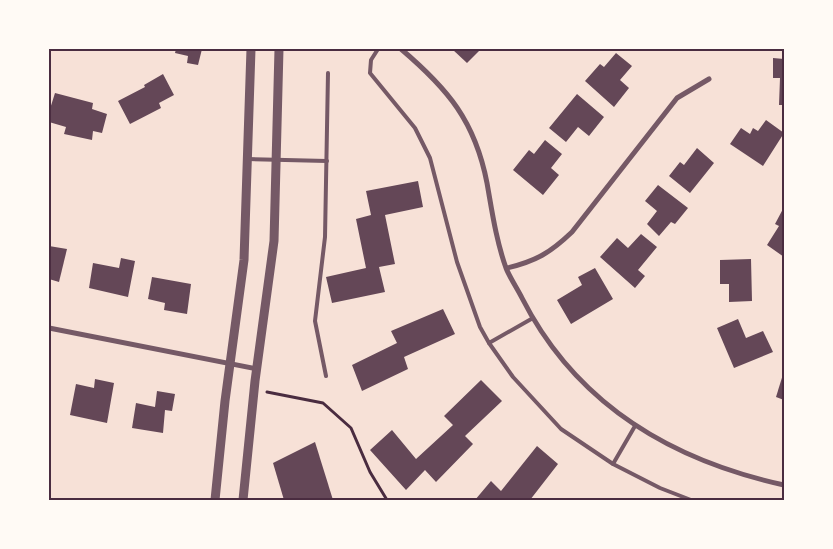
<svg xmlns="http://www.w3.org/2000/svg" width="833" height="549" viewBox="0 0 833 549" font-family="Arial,sans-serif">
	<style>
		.building { fill: #644757 }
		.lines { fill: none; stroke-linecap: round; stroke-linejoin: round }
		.path { stroke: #4a2c40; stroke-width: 3 }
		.service { stroke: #755966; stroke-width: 4 }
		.minor { stroke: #755966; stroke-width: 5 }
		.tertiary { stroke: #755966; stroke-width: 9 }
		.neatline { fill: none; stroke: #4a2c40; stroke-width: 2 }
	</style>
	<rect width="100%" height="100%" fill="#f7e1d7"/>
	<g class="building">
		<path d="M 176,49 L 202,49 L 198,65 L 187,63 L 188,56 L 175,53 Z"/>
		<path d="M 452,49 L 481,49 L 467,63 Z"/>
		<path d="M 616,53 L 632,66 L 620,80 L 629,88 L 614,107 L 585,81 L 600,64 L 604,67 Z"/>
		<path d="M 773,58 L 784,59 L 784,105 L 779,105 L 780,78 L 773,78 Z"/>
		<path d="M 163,74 L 174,95 L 159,103 L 161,108 L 130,124 L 118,101 L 145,87 L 144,85 Z"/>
		<path d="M 55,93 L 93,103 L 92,109 L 107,114 L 102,133 L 93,131 L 92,140 L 64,134 L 66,127 L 49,122 L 49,112 Z"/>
		<path d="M 577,94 L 604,117 L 589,136 L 578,127 L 566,142 L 549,128 Z"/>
		<path d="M 766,120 L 784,133 L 763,166 L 730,144 L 741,128 L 750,134 L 753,128 L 758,131 Z"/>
		<path d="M 545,140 L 562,154 L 551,168 L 559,175 L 543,195 L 513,170 L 529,150 L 534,154 Z"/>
		<path d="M 697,148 L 714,163 L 690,193 L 669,176 L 680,162 L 684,165 Z"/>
		<path d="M 418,181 L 423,207 L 385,215 L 395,264 L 379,267 L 385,292 L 332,303 L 326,277 L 366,268 L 356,219 L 371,215 L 366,191 Z"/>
		<path d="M 658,185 L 688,208 L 675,224 L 671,222 L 659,236 L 647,224 L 657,211 L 645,201 Z"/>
		<path d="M 784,207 L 784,257 L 767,245 L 779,226 L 775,224 Z"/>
		<path d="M 641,234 L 657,247 L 638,270 L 645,276 L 635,288 L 600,257 L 617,238 L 628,248 Z"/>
		<path d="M 49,246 L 67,249 L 59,282 L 49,279 Z"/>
		<path d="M 121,258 L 135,261 L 128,297 L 89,288 L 93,263 L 119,268 Z"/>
		<path d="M 751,259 L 752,301 L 729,302 L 729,284 L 720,284 L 720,260 Z"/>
		<path d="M 595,268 L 613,299 L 571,324 L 557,300 L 582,285 L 578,277 Z"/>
		<path d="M 152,277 L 191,284 L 187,314 L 164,310 L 165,303 L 148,299 Z"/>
		<path d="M 443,309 L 455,334 L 404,357 L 408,369 L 362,391 L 352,365 L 397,343 L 391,331 Z"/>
		<path d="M 738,319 L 746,338 L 763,331 L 773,352 L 734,368 L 717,328 Z"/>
		<path d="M 784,371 L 784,400 L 776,397 Z"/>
		<path d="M 95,379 L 114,383 L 107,423 L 70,415 L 76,384 L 94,388 Z"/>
		<path d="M 481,380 L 502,401 L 465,436 L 473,444 L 436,482 L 425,470 L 406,490 L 370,450 L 392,430 L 416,459 L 453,425 L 444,416 Z"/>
		<path d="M 157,391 L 175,394 L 172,411 L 165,410 L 163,433 L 132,428 L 136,403 L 155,407 Z"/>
		<path d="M 315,442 L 333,500 L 284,500 L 273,463 Z"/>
		<path d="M 537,446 L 558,464 L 530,500 L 475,500 L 491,481 L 501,491 Z"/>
	</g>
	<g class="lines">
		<path class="path" d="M 267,392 L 323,403 L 351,428 L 370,472 L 387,500"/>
		<g class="service">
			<path d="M 378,49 L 371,60 L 370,73 L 415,128 L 430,158 L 457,262 L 480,327 L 489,343 L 533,318"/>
			<path d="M 248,159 L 327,161"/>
			<path d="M 489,343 L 513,377 L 561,429 L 613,464 L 635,426"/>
			<path d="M 326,376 L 315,321 L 325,237 L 328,73"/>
			<path d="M 613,464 L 660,488 L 691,500"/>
		</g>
		<g class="minor">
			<path d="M 401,49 C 448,89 475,121 487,183 C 492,211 496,240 506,268 C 510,278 517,288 522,298 C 576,404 670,460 784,485"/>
			<path d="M 507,268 C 536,261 550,253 572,232 L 677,98 L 709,79"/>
			<path d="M 49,328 L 257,369"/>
		</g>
		<g class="tertiary">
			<path d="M 215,500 L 225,401 L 244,260 L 251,49"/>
			<path d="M 243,500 L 255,381 L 274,241 L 279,49"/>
		</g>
	</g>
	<rect width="833" height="549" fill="none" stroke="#fffaf5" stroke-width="100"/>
	<rect x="50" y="50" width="733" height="449" class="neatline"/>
</svg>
